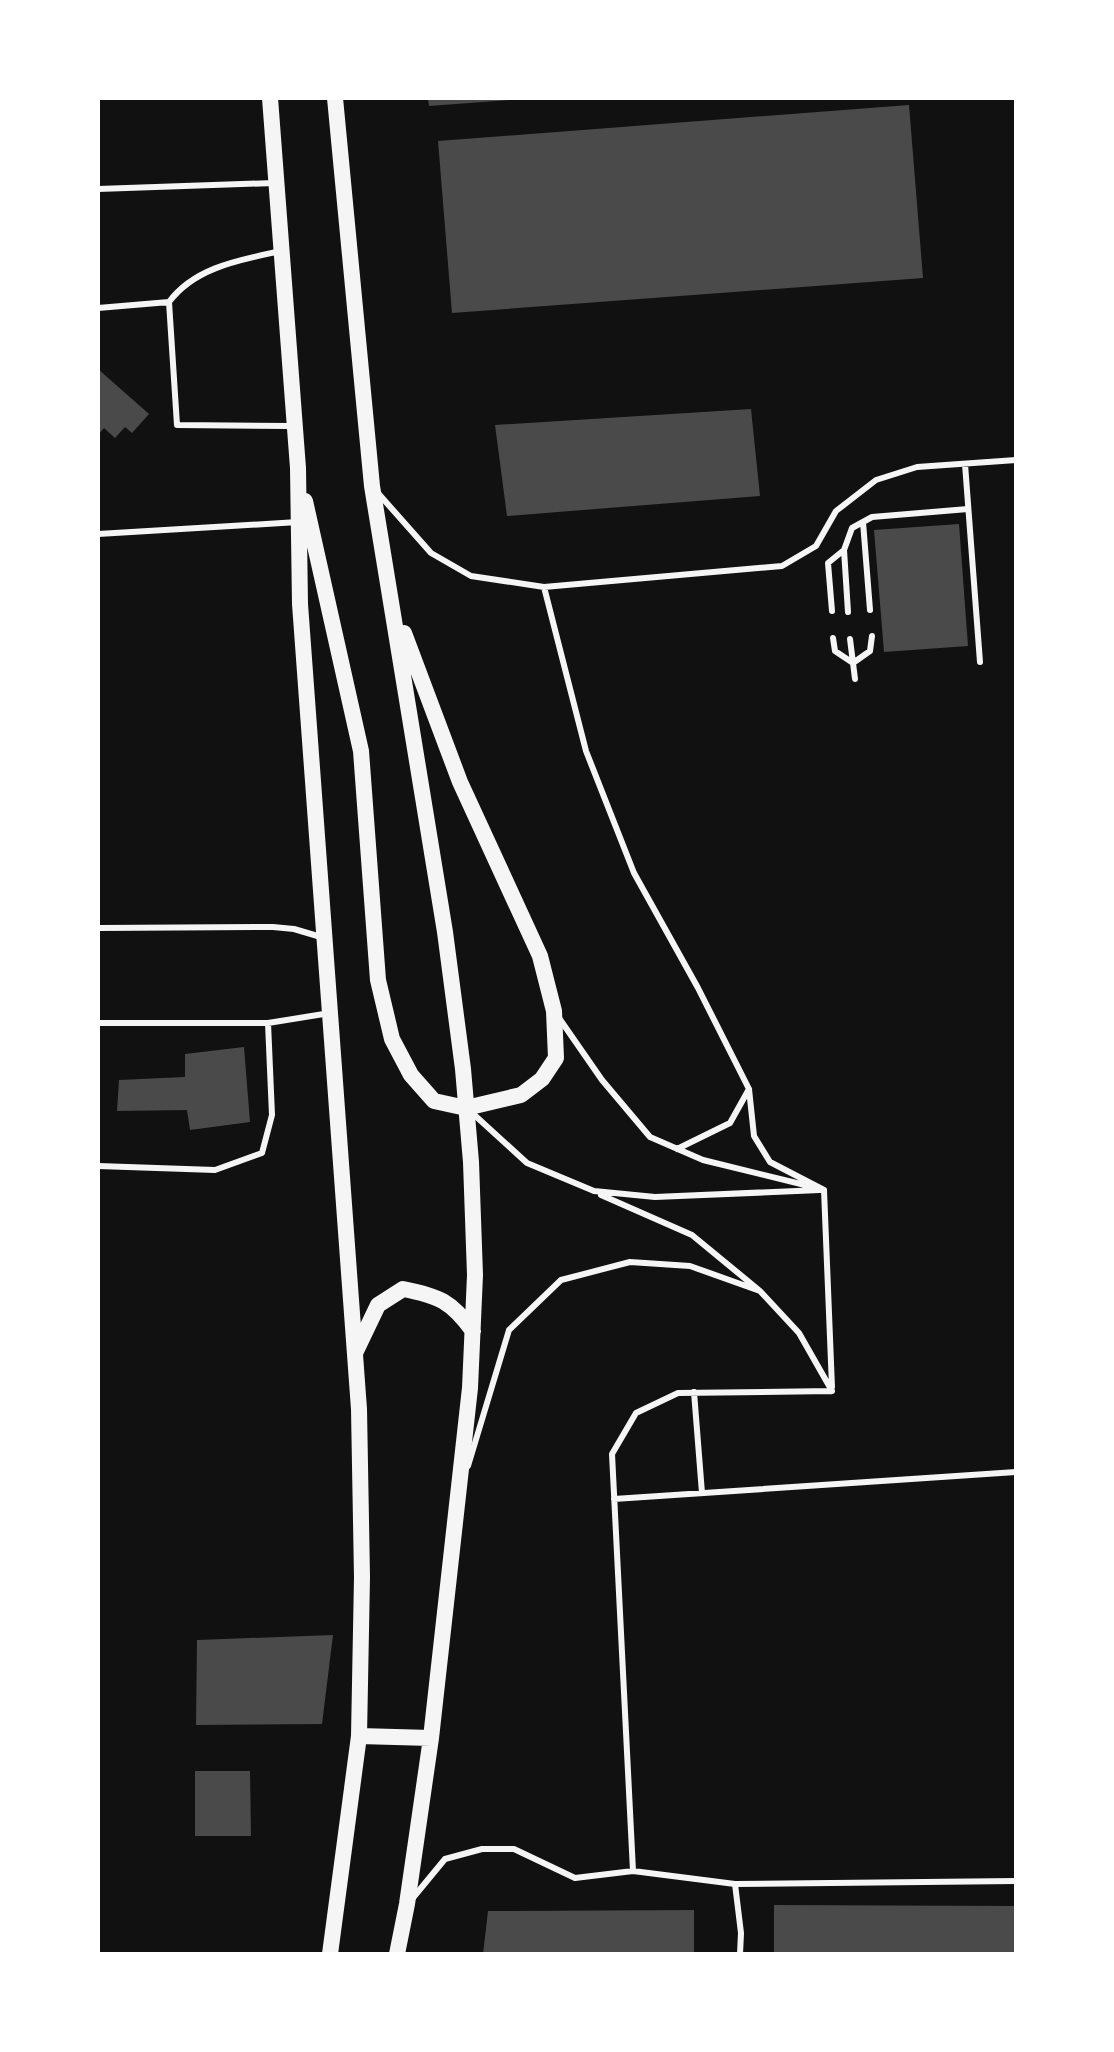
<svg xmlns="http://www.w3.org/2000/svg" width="1114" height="2052" font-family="Jost,sans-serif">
<rect width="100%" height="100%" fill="#111"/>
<path fill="#4a4a4a" d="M 428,98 L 510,98 L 510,100 L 429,106 Z
M 909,105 L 923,278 L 452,313 L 438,141 Z
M 98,369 L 149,414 L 132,433 L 125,427 L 115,438 L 104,428 L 98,435 Z
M 751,409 L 760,496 L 507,516 L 495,425 Z
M 959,524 L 968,646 L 884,652 L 874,530 Z
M 244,1047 L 250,1122 L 190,1130 L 187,1110 L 117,1111 L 119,1080 L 185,1077 L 185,1054 Z
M 333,1635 L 322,1724 L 196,1725 L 197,1640 Z
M 195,1771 L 250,1771 L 251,1836 L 195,1836 Z
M 774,1905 L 1016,1906 L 1016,1954 L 774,1954 Z
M 694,1910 L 694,1954 L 483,1954 L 488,1911 Z"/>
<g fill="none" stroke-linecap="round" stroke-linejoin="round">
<path stroke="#f5f5f5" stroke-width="6" d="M 98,189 L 274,183
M 169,302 L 177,425 L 291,426
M 98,308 L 169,302 C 195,267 240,260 281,251
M 965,464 L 980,662
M 377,492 L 431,553 L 471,576 L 544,587
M 863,522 L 870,610
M 98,534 L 298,522
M 832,611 L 828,563 L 844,550
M 848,612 L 844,550 L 852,528 L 872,517 L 968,509
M 833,638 L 835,651 L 853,663
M 850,639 L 855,679
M 853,663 L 870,651 L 872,636
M 98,928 L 273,927 L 294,929 L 321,937
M 559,1018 L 602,1080 L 650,1137 L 703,1160 L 813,1187
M 98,1023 L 268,1023 L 330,1013
M 470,1111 L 527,1163 L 594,1191 L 655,1197 L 820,1190
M 677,1149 L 730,1123 L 749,1089
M 98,1166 L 215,1170 L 262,1153 L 272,1115 L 268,1023
M 824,1190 L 770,1162 L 754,1136 L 749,1089 L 698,988 L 634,873 L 586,751 L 544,587 L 782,566 L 816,546 L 836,511 L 876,480 L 917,467 L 1016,460
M 824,1190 L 832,1387
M 601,1195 L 692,1235 L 760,1291 L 799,1333 L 832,1391
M 832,1391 L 678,1393 L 636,1413 L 612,1454 L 633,1871 L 735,1884 L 1016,1881
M 694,1392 L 702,1493
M 468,1466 L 509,1330 L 561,1280 L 630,1262 L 690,1266 L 760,1291
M 614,1499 L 1016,1472
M 735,1884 L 741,1933 L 740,1954
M 412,1899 L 445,1859 L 482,1849 L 514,1849 L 575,1878 L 633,1871"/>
<path stroke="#f5f5f5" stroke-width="16" d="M 270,98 L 298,468 L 300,604 L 359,1409 L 362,1577 L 359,1736 L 330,1954
M 335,98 L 372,486 L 445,932 L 463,1069 L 471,1162 L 475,1275 L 470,1388 L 431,1738 L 407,1904 L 397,1954
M 305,501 L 361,751 L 378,980 L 392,1039 L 411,1075 L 434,1101 L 466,1108 L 521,1095 L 542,1079 L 556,1058 L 554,1011 L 540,956 L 460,782 L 404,633
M 356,1351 L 378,1305 L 403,1289 C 439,1296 451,1301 473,1331
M 359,1736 L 431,1738"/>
</g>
<rect width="1114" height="2052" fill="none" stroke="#ffffff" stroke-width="200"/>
</svg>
